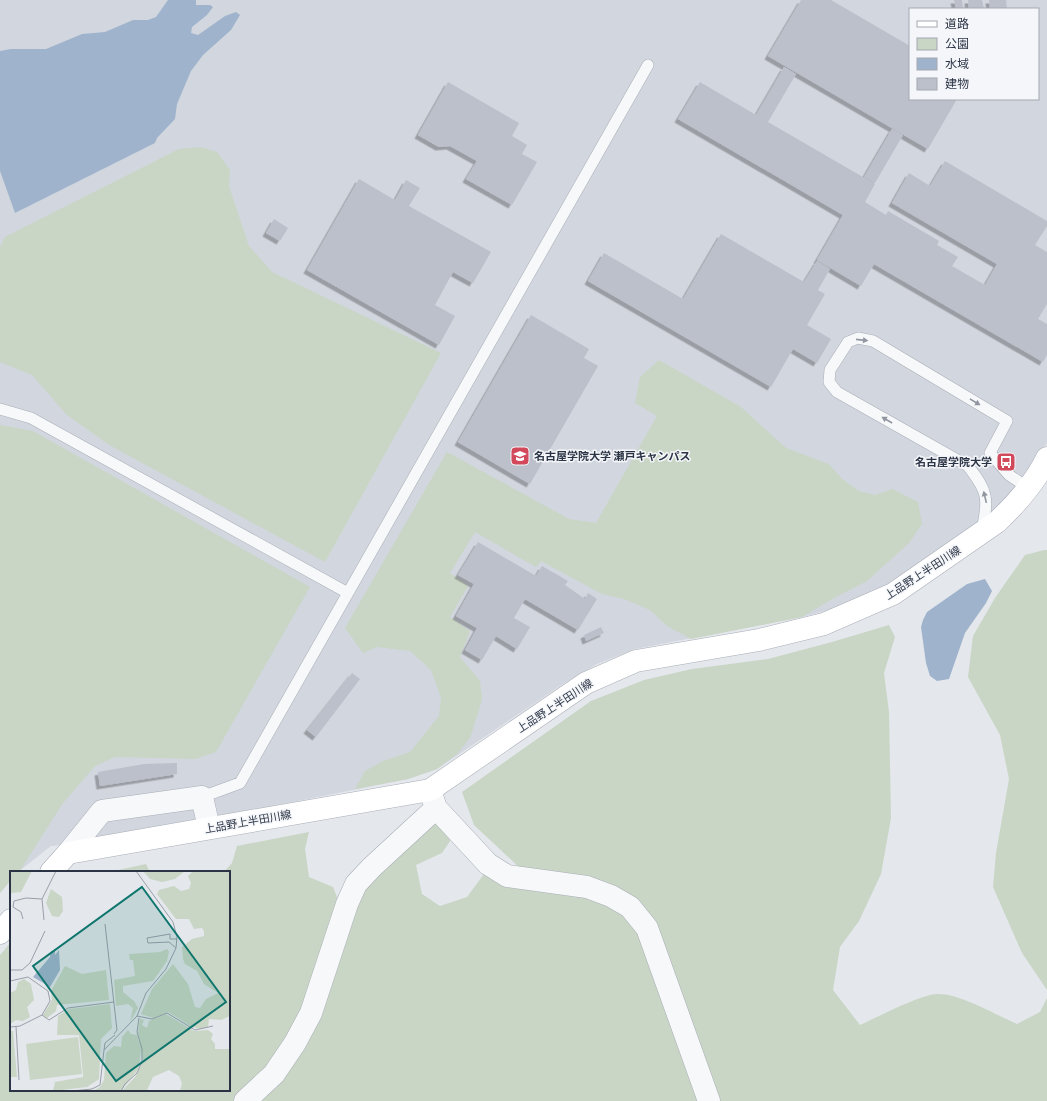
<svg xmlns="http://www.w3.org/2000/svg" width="1047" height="1101" font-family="'Roboto Condensed','Noto Sans JP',sans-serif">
<defs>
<filter id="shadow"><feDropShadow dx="-3.5" dy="3.5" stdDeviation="0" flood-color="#0004"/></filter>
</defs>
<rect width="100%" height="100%" fill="#e4e7ec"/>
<path fill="#d2d6de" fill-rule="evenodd" d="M 0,0 L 1047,0 L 1047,443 L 1008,505 L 902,578 L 844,606 L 802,617 L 635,649 L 597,664 L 563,684 L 437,769 L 408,779 L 98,841 L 51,846 L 18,872 L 11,872 L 11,880 L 0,893 ZM 910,9 L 1038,9 L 1038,99 L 910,99 Z"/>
<path fill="#c9d6c5" d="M 201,147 L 217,152 L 230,170 L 229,186 L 249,246 L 272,272 L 441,353 L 325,562 L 109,445 L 67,415 L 32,375 L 0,362 L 0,247 L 5,237 L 179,149 Z
M 659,360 L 741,407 L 786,448 L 829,464 L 842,479 L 859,491 L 875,495 L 892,489 L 918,502 L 922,524 L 909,543 L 867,581 L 834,598 L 802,617 L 691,639 L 667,626 L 650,610 L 624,599 L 602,594 L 541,561 L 536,567 L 475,532 L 450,573 L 468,586 L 450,617 L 470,631 L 460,657 L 480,681 L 482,700 L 470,738 L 457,754 L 437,769 L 408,779 L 355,789 L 365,771 L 383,761 L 410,752 L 439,716 L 441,697 L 431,670 L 410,651 L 377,647 L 363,653 L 345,628 L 447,452 L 569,519 L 596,523 L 657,416 L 635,403 L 640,377 Z
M 0,425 L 33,431 L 310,587 L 216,752 L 196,759 L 115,757 L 95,766 L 63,803 L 21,869 L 18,872 L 11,872 L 11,880 L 0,893 Z
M 1044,550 L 1047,550 L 1047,990 L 1022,953 L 993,887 L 996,853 L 1009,779 L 1000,735 L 968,677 L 973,636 L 995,598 L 1025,555 Z
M 889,625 L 895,637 L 884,673 L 889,712 L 891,818 L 881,874 L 859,921 L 840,947 L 833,990 L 860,1025 C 878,1017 919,995 937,994 C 959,993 996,1015 1017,1024 L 1040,1012 L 1047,998 L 1047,1101 L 716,1101 L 653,924 L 521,869 L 474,825 L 462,792 L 591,701 L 644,680 L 692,669 L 768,659 L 832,642 Z
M 431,822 C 441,824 449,831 450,841 L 442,853 L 416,865 L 422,894 L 440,906 L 467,897 L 484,874 L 577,893 L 618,908 L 639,931 L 701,1101 L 256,1101 L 359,895 Z
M 309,832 L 305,849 L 309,877 L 333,887 L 339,902 L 304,1012 L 268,1070 L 233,1101 L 0,1101 L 0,955 L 11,942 L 11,1090 L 229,1090 L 229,872 L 224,872 L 232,863 L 237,846 Z
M 146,864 L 150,872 L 109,872 Z"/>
<path fill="#9fb4cc" d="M 168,0 L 196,0 L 196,5 L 210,5 L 213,7 L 207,15 L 192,27 L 191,33 L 198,35 L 225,16 L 236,12 L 240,15 L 231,30 L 203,55 L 191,71 L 177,104 L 175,119 L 157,138 L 155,143 L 15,213 L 0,171 L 0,51 L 11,49 L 46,49 L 82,34 L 105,32 L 133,20 L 148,20 L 156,17 Z
M 985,579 L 992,591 L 986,603 L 965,633 L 949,679 L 937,681 L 930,676 L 926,663 L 921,627 L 923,620 L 927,612 L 967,584 Z"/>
<path fill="#bbc0ca" filter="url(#shadow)" d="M 801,0 L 831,0 L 910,46 L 910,99 L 957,99 L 928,149 L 768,56 Z
M 954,0 L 962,0 L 963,9 L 956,9 Z
M 968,0 L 982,0 L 984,9 L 969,9 Z
M 989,0 L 1006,0 L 1007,9 L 990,9 Z
M 784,67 L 796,74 L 768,122 L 875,184 L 865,202 L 886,215 L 888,211 L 939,241 L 937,245 L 958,257 L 952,266 L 985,285 L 997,264 L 892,203 L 909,173 L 930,186 L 945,161 L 1047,221 L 1047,226 L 1035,245 L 1047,252 L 1047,304 L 1038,319 L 1047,324 L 1047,355 L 1043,362 L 874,264 L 861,286 L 817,260 L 843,215 L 678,119 L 700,82 L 756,115 Z
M 448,82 L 519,123 L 512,136 L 527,145 L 522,154 L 537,162 L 512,205 L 466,179 L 477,161 L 450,146 L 439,147 L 418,135 Z
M 892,129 L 903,135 L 875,183 L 864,177 Z
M 359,179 L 395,200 L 406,180 L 420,188 L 409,206 L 491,252 L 473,283 L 453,272 L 435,305 L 455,316 L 439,345 L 307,270 Z
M 274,219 L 288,228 L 280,241 L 266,233 Z
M 721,234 L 804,282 L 817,261 L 830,269 L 818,290 L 825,294 L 807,325 L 831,339 L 817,363 L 793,349 L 771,387 L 588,281 L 604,253 L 683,299 Z
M 531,315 L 589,349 L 584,358 L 598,366 L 530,484 L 458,442 Z
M 478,542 L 536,576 L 542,566 L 568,581 L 565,585 L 585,599 L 588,593 L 597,599 L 578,630 L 525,599 L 514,618 L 530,627 L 517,649 L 496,636 L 482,660 L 465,650 L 477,628 L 456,616 L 474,584 L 458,575 Z
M 601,627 L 604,633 L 586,641 L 584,635 Z
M 352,673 L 360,679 L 316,737 L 307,730 Z
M 177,763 L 177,774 L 100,786 L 98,772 L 144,764 Z"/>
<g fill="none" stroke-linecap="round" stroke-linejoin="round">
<defs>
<path id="lane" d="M 0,409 L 31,418 L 348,593
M 982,531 C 988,498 989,493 968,466 L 837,392 L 829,382 L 830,370 L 848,342 L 858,338 L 873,341 L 1007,421 L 990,453 L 1009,475 L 1027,487
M 202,797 L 240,783 L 648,65"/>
<path id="street" d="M 430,790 L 436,808 L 488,864 L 507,876 L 587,887 L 611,896 L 630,907 L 647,928 L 709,1101
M 68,853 L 102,811 L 202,797 L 209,828
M 245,1101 L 274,1074 L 295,1043 L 311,1013 L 347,904 L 356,884 L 372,867 L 436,808"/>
<path id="secondary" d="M 51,872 L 68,853 L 430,790 L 586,683 L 636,661 L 759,640 L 824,624 L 893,594 L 997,522 C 1016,504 1036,481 1047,458
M 0,933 L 11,920"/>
</defs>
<use href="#lane" stroke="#a9aeb7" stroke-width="12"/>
<use href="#street" stroke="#a9aeb7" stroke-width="23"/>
<use href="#secondary" stroke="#a9aeb7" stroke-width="23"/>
<use href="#lane" stroke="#f7f8fa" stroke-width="11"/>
<use href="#street" stroke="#f7f8fa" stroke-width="22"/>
<use href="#secondary" stroke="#fff" stroke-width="22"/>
</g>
<defs><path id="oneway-solid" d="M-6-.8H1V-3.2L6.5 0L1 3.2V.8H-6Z"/></defs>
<g fill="#9196a0">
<use href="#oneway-solid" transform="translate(862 340) rotate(6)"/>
<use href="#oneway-solid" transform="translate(975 402) rotate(31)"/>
<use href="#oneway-solid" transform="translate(887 420) rotate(-150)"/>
<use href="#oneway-solid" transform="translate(985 497) rotate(-103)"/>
</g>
<defs>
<symbol id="university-square" viewBox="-11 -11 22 22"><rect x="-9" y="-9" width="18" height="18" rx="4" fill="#d1495b" stroke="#f4f6f9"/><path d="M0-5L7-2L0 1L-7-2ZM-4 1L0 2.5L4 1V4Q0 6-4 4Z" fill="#fff"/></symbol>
<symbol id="bus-square" viewBox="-11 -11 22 22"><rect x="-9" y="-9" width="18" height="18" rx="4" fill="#d1495b" stroke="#f4f6f9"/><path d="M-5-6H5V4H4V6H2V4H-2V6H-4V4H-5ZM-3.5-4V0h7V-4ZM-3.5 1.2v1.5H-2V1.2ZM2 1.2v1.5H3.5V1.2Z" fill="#fff"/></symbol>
</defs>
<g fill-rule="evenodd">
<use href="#university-square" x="509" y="445" width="22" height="22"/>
<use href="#bus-square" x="995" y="451" width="22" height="22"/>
</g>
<g text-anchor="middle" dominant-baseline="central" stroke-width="3" stroke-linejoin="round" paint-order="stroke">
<g font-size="11" font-weight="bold" fill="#2b3445" stroke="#f4f6f9" text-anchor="start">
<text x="534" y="456">名古屋学院大学 瀬戸キャンパス</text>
<text x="992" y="462" text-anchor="end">名古屋学院大学</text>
</g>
<g font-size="11" fill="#2b3445" stroke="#f4f6f9">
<text transform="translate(923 573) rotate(-33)">上品野上半田川線</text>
<text transform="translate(555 706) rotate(-33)">上品野上半田川線</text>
<text transform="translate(248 822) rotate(-10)">上品野上半田川線</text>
</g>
</g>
<g transform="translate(10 871)">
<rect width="220" height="220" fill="#e4e7ec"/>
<path d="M 0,0 L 22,0 L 11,21 L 1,22 ZM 133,0 L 175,0 L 165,8 L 152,11 L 140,8 ZM 183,0 L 220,0 L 220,145 L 211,149 L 199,148 L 198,156 L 190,158 L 182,156 L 158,141 L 143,147 L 131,143 L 142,118 L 163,93 L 178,113 L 185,136 L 190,137 L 196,128 L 208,122 L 194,113 L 187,100 L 175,93 L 173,88 L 172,76 L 182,68 L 194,65 L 194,60 L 192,57 L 184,58 L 179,48 L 166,48 L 147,23 L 149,19 L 164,15 L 171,20 L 179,18 L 181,12 L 178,5 ZM 41,18 L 52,26 L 53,40 L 49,46 L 42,45 L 36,32 ZM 157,78 L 159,80 L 157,90 L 143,110 L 113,115 L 113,121 L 124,130 L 128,137 L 120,151 L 123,137 L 118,133 L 106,135 L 104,109 L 125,105 L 123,89 L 120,89 L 119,83 L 150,81 ZM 55,95 L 72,103 L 96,99 L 99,129 L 47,134 L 46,140 L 37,147 L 33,144 L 42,129 L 41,120 ZM 14,108 L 21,113 L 24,129 L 17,136 L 20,146 L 13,150 L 6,149 L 0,153 L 0,122 L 6,119 L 8,111 ZM 100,133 L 102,157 L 91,168 L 89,208 L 77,216 L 43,220 L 45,211 L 73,206 L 73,203 L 69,164 L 47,164 L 48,145 L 59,138 ZM 156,143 L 184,160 L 198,159 L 203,163 L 201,168 L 205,173 L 205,178 L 220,178 L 220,220 L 170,220 L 172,212 L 169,205 L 159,199 L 143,206 L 137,219 L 112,220 L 125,206 L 133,191 L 128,162 L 130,148 L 134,149 L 132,154 L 137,157 L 139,150 ZM 118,159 L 121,163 L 127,164 L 131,178 L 129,197 L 111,220 L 83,220 L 90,216 L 94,209 L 96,182 L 104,175 L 111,176 L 112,166 ZM 0,160 L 3,160 L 7,206 L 0,206 ZM 68,166 L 72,203 L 20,209 L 16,173 Z" fill="#c9d6c5"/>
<path d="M 49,79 L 50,99 L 40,116 L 23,106 L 40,86 L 41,80 L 45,80 L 45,84 Z" fill="#9fb4cc"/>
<path fill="none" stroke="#9a9fa9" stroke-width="1" d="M 13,48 L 11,41 L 3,36 L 4,30 L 16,27 L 32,28M 34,49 L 32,28 L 46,0M 95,53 L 107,159 L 104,163M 166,77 L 159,71 L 138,72 L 137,67 L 160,63 L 160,68 L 167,68M 0,99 L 12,99 L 20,92 L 35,60M 0,110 L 18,106 L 38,120 L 40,130 L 32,144 L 39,149 L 58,137 L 104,131M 127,145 L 142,148 L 157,142 L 185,159 L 203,155M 6,155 L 9,209M 0,156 L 10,155 L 32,144M 94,179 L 95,172 L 105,164M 62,220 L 82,218 L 90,214 L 94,179 L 127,145 L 136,122 L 156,98 L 166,77 L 167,66 L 163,51 L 126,0M 111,220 L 115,213 L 127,202 L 132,191 L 132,178 L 127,161 L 129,147"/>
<path fill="#0f766e" fill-opacity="0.15" stroke="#0f766e" stroke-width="2" d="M 132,16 L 216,131 L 106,210 L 23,95 Z"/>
<rect width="220" height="220" fill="none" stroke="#2b3445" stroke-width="2"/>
</g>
<rect x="909" y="8" width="130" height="92" fill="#f4f6f9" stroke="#a4a8b1"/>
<rect x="917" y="21" width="20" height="6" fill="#ffffff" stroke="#a4a8b1"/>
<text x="945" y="28" font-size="12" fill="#2b3445">道路</text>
<rect x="917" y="38" width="20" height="12" fill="#c9d6c5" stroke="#a4a8b1"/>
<text x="945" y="48" font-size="12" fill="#2b3445">公園</text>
<rect x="917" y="58" width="20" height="12" fill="#9fb4cc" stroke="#a4a8b1"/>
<text x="945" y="68" font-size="12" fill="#2b3445">水域</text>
<rect x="917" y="78" width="20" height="12" fill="#bbc0ca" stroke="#a4a8b1"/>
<text x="945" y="88" font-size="12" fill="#2b3445">建物</text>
</svg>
